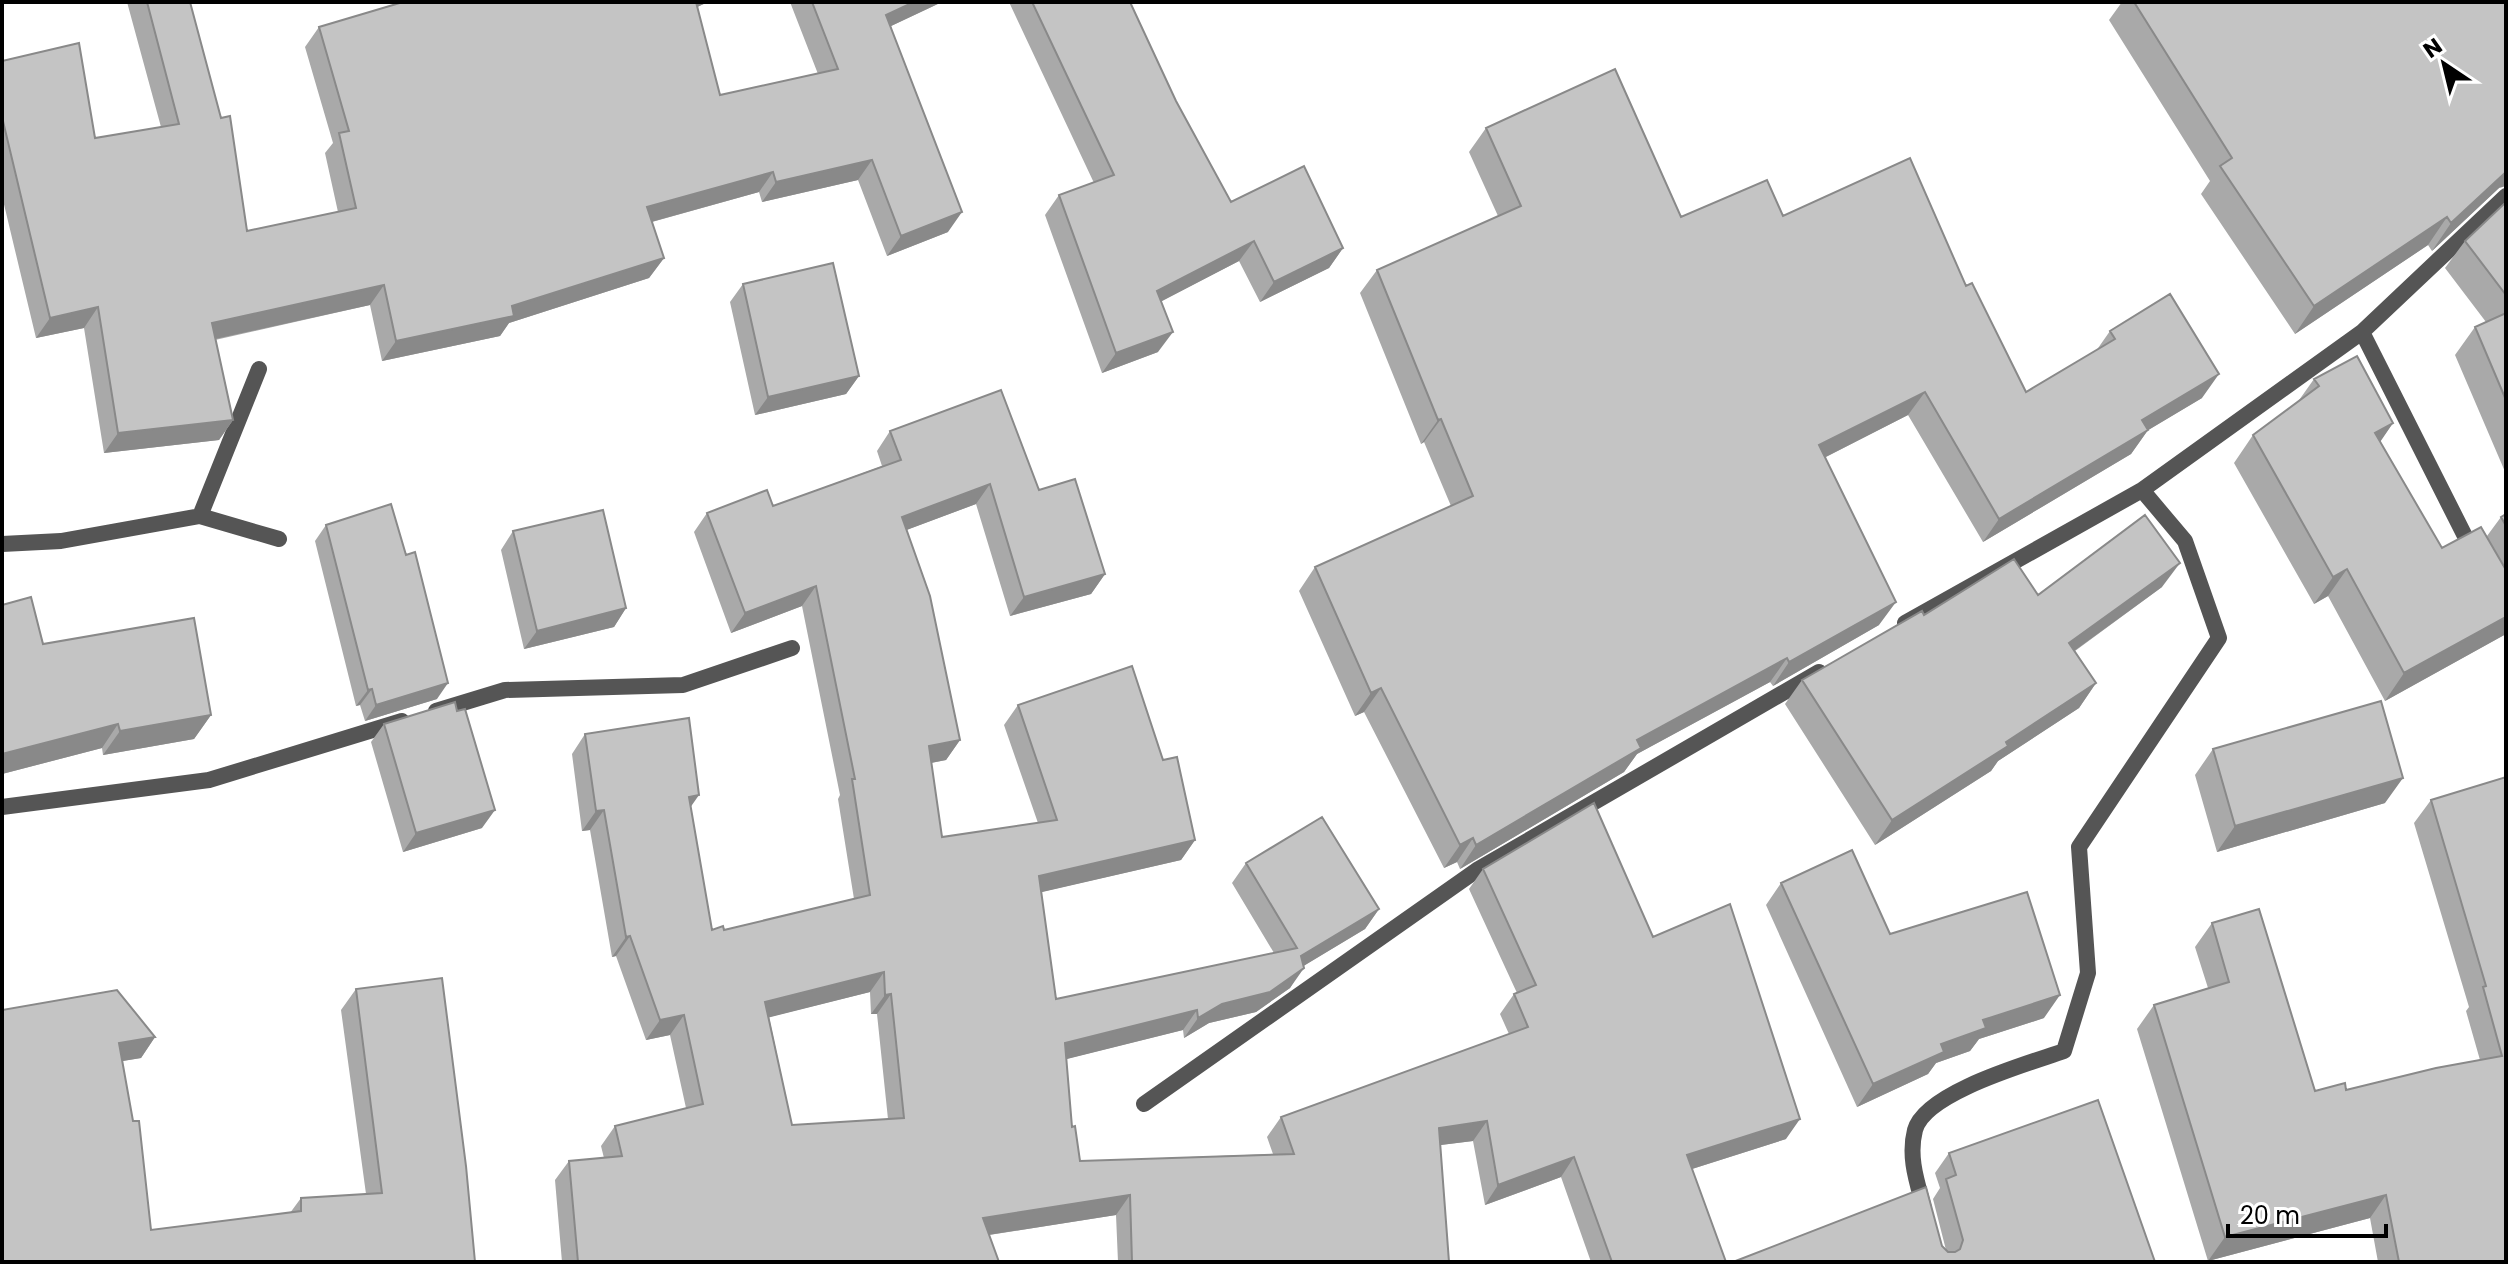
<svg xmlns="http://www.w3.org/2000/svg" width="2508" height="1264" font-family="Poppins,sans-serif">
<rect width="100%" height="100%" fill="#fff"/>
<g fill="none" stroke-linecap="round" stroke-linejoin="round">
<path stroke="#555" stroke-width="16" d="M 2362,332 L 2473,552
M 200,516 L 279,539
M 2,544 L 61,541 L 200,516 L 259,369
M 1905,623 L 2142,490 L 2362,332 L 2506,196
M 436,711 L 505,690 L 683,685 L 792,648
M 2,807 L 209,780 L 402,721
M 1144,1104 L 1477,870 L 1819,672
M 1924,1208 C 1917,1182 1908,1157 1915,1130 C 1925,1092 2030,1063 2064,1051 L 2088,973 L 2079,847 L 2219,638 L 2185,541 L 2142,490"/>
</g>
<path fill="#a9a9a9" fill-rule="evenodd" d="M 127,2 L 190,2 L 247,231 L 338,212 L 325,153 L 333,143 L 305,47 L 319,27 L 403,2 L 708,2 L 697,7 L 720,95 L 818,74 L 790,2 L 942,2 L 891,26 L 948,232 L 887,256 L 858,180 L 762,202 L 759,192 L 652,222 L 664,258 L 649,278 L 509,323 L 500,336 L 382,361 L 370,305 L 215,340 L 233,420 L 219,440 L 104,453 L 84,328 L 36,338 L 2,196 L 2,61 L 95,138 L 161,127 Z
M 1009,2 L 1130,2 L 1176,101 L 1231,202 L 1343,248 L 1329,268 L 1260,302 L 1239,261 L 1161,301 L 1158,352 L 1102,373 L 1045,215 L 1059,195 L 1094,183 Z
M 2122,2 L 2506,2 L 2499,188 L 2432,251 L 2428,245 L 2295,334 L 2201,194 L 2210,181 L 2109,20 Z
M 1486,128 L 1681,217 L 1783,216 L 1966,286 L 2026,392 L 2096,351 L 2110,331 L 2202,398 L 2148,430 L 2131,454 L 1983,542 L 1908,415 L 1824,458 L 1879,625 L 1773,686 L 1770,682 L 1637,754 L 1624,772 L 1460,869 L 1457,862 L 1444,868 L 1364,712 L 1355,716 L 1299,591 L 1315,567 L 1451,506 L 1424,442 L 1421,444 L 1360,293 L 1377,270 L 1498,216 L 1469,152 Z
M 2506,202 L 2506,474 L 2455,355 L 2475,327 L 2486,322 L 2445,268 L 2465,241 Z
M 743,284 L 859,376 L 846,394 L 755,415 L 730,302 Z
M 2314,379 L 2393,423 L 2380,441 L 2442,548 L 2487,536 L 2501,517 L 2506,514 L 2506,634 L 2385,701 L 2328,596 L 2314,604 L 2234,463 L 2253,435 L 2297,403 Z
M 890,431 L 1039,490 L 1105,574 L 1091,594 L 1010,616 L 976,504 L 906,530 L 960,740 L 946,760 L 931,763 L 942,837 L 1038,823 L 1004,725 L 1018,705 L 1163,760 L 1195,840 L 1181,860 L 1041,892 L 1056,999 L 1274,953 L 1232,883 L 1246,863 L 1379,909 L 1365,929 L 1303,966 L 1290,988 L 1256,1012 L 1209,1023 L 1184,1038 L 1183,1030 L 1066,1059 L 1072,1127 L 1080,1161 L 1273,1154 L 1267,1137 L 1281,1117 L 1509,1034 L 1500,1014 L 1514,994 L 1517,993 L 1469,889 L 1483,869 L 1653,937 L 1786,1139 L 1692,1169 L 1726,1262 L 1591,1262 L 1561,1177 L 1485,1205 L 1473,1141 L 1440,1145 L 1449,1262 L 1118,1262 L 1116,1215 L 989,1235 L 999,1262 L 562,1262 L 555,1180 L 569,1161 L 604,1158 L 601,1146 L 615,1126 L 686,1108 L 670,1035 L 646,1040 L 616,956 L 612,957 L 590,830 L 582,831 L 572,754 L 585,734 L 690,808 L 712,930 L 724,930 L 854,899 L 838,799 L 840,795 L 802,606 L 731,633 L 694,532 L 707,513 L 773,506 L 882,466 L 877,451 ZM 870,992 L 871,1014 L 877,1014 L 888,1119 L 792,1125 L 769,1017 Z
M 326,525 L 406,555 L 437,699 L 365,721 L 360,705 L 356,706 L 315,541 Z
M 513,531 L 626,608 L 614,627 L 524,649 L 501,550 Z
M 2162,587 L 2075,651 L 2096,683 L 2079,708 L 1998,761 L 1991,771 L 1875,845 L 1785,704 L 1802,680 L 1924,615 L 2038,595 Z
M 2,605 L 43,644 L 211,715 L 194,739 L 103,755 L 102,748 L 2,774 Z
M 384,724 L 482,828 L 403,852 L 371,742 Z
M 2213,749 L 2385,803 L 2217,852 L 2195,775 Z
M 2506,777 L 2506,1262 L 2378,1262 L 2370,1218 L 2208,1261 L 2137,1029 L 2154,1005 L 2208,988 L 2195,947 L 2212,923 L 2315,1091 L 2346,1090 L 2480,1060 L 2466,1011 L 2469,1007 L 2414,823 L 2431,800 Z
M 1781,883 L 1890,934 L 2044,1018 L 1979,1039 L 1970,1051 L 1936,1063 L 1928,1074 L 1857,1107 L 1766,905 Z
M 356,989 L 475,1262 L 2,1262 L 2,1010 L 155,1037 L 141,1058 L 122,1061 L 151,1230 L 290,1213 L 301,1198 L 366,1194 L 341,1010 Z
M 1949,1153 L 2155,1262 L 1733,1262 L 1942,1246 L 1946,1250 L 1933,1199 L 1940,1188 L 1935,1173 Z"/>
<path fill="#898989" d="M 689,2 L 708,2 L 680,15 Z
M 914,2 L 942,2 L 872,35 L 886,15 Z
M 872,160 L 858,180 L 762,202 L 776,182 Z
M 773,172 L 759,192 L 633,227 L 647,207 Z
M 2506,172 L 2506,186 L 2499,188 L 2432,251 L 2451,223 Z
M 962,212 L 948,232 L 887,256 L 901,236 Z
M 2447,217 L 2428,245 L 2295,334 L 2314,306 Z
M 1254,241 L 1239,261 L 1143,311 L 1157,291 Z
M 1343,248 L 1329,268 L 1260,302 L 1274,282 Z
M 664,258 L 649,278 L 509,323 L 500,336 L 382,361 L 396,341 L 512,306 Z
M 384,285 L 370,305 L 197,343 L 212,323 Z
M 98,307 L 84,328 L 36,338 L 50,318 Z
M 1173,332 L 1158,352 L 1102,373 L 1116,353 Z
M 2219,374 L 2202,398 L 2125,444 L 2142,420 Z
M 859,376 L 846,394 L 755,415 L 768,397 Z
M 1925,392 L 1908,415 L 1802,469 L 1819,445 Z
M 1441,419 L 1424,442 L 1421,444 L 1438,420 Z
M 233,420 L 219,440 L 104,453 L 118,433 Z
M 2393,423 L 2374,451 L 2375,433 Z
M 2148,430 L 2131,454 L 1983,542 L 1999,519 Z
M 990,484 L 976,504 L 888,537 L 902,517 Z
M 2180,563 L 2162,587 L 2052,667 L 2069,643 Z
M 2347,569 L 2328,596 L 2314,604 L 2333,577 Z
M 1105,574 L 1091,594 L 1010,616 L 1024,597 Z
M 816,586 L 802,606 L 731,633 L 745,613 Z
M 1896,602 L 1879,625 L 1773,686 L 1789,662 Z
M 626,608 L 614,627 L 524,649 L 537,631 Z
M 2506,617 L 2506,634 L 2385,701 L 2404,673 Z
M 1787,658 L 1770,682 L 1637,754 L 1624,772 L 1460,869 L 1476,845 L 1637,740 Z
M 448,683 L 437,699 L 365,721 L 376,705 Z
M 2096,683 L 2079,708 L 1998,761 L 1991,771 L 1875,845 L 1892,820 L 2006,742 Z
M 1381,688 L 1364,712 L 1355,716 L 1371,693 Z
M 372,689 L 360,705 L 356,706 L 368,690 Z
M 211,715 L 194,739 L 103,755 L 120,731 Z
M 118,724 L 102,748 L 2,774 L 2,754 Z
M 960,740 L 946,760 L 915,766 L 929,746 Z
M 2403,778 L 2385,803 L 2217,852 L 2235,826 Z
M 699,795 L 685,815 L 689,797 Z
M 495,810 L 482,828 L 403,852 L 416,833 Z
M 604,810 L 590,830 L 582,831 L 596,811 Z
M 1473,838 L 1457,862 L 1444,868 L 1460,845 Z
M 1195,840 L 1181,860 L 1025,896 L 1039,876 Z
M 1379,909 L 1365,929 L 1287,976 L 1301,956 Z
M 630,936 L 616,956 L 612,957 L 626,937 Z
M 1304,968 L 1290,988 L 1256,1012 L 1209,1023 L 1184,1038 L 1198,1018 L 1222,1004 Z
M 884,972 L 870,992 L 751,1022 L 765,1002 Z
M 891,994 L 877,1014 L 871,1014 L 885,995 Z
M 2060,995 L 2044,1018 L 1979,1039 L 1970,1051 L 1936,1063 L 1928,1074 L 1857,1107 L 1873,1084 L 1983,1020 Z
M 1197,1010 L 1183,1030 L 1051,1063 L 1065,1043 Z
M 684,1015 L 670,1035 L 646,1040 L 660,1020 Z
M 155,1037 L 141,1058 L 105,1064 L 119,1043 Z
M 1800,1119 L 1786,1139 L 1673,1175 L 1687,1155 Z
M 1487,1121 L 1473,1141 L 1425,1147 L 1439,1128 Z
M 1574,1157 L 1561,1177 L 1485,1205 L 1498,1185 Z
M 1130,1195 L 1116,1215 L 969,1238 L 983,1218 Z
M 2386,1195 L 2370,1218 L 2208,1261 L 2225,1237 Z"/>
<path fill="#c4c4c4" stroke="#898989" stroke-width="2" fill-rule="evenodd" d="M 147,2 L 190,2 L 221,118 L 230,116 L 247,231 L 356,208 L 339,133 L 349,131 L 319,27 L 403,2 L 696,2 L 720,95 L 838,69 L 812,2 L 914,2 L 886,15 L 962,212 L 901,236 L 872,160 L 776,182 L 773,172 L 647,207 L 664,258 L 512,306 L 514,316 L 396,341 L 384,285 L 212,323 L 233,420 L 118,433 L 98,307 L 50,318 L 2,117 L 2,61 L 79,43 L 95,138 L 179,124 Z
M 1032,2 L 1130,2 L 1176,101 L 1231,202 L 1304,166 L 1343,248 L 1274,282 L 1254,241 L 1157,291 L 1173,332 L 1116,353 L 1059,195 L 1114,175 Z
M 2134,2 L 2506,2 L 2506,172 L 2451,223 L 2447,217 L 2314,306 L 2220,166 L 2232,158 Z
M 1615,69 L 1681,217 L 1767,180 L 1783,216 L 1910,158 L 1966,286 L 1972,283 L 2026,392 L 2115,339 L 2110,331 L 2170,294 L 2219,374 L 2142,420 L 2148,430 L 1999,519 L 1925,392 L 1819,445 L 1896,602 L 1789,662 L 1787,658 L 1637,740 L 1641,748 L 1476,845 L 1473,838 L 1460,845 L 1381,688 L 1371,693 L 1315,567 L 1473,496 L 1441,419 L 1438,420 L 1377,270 L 1521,206 L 1486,128 Z
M 2506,202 L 2506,295 L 2465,241 Z
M 833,263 L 859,376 L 768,397 L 743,284 Z
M 2506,313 L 2506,400 L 2475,327 Z
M 2357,356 L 2393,423 L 2375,433 L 2442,548 L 2481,527 L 2506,570 L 2506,617 L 2404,673 L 2347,569 L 2333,577 L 2253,435 L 2319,386 L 2314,379 Z
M 1001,390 L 1039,490 L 1075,479 L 1105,574 L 1024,597 L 990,484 L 902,517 L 930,596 L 960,740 L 929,746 L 942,837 L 1057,820 L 1018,705 L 1132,666 L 1163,760 L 1177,757 L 1195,840 L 1039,876 L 1056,999 L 1297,948 L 1246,863 L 1322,817 L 1379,909 L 1301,956 L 1304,968 L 1270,992 L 1222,1004 L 1198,1018 L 1197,1010 L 1065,1043 L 1072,1127 L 1075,1126 L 1080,1161 L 1294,1154 L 1281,1117 L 1528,1027 L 1514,994 L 1536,985 L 1483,869 L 1594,803 L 1653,937 L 1730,904 L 1800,1119 L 1687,1155 L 1726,1262 L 1612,1262 L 1574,1157 L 1498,1185 L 1487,1121 L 1439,1128 L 1449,1262 L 1132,1262 L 1130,1195 L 983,1218 L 999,1262 L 578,1262 L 569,1161 L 622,1156 L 615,1126 L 703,1104 L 684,1015 L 660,1020 L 630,936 L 626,937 L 604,810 L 596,811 L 585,734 L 689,718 L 699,795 L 689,797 L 712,930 L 723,926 L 724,930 L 870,895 L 852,779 L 855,779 L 816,586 L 745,613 L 707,513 L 767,490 L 773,506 L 901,460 L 890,431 ZM 884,972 L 885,995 L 891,994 L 904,1118 L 792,1125 L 765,1002 Z
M 391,504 L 406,555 L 415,552 L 448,683 L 376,705 L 372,689 L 368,690 L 326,525 Z
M 603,510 L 626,608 L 537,631 L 513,531 Z
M 2506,514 L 2506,526 L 2501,517 Z
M 2145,515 L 2180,563 L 2069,643 L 2096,683 L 2006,742 L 2008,746 L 1892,820 L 1802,680 L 1922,611 L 1924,615 L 2014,559 L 2038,595 Z
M 31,597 L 43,644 L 194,618 L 211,715 L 120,731 L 118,724 L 2,754 L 2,605 Z
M 2381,701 L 2403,778 L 2235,826 L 2213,749 Z
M 455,702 L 457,711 L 465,709 L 495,810 L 416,833 L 384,724 Z
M 2506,777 L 2506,1262 L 2399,1262 L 2386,1195 L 2225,1237 L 2154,1005 L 2229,982 L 2212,923 L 2259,909 L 2315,1091 L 2345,1083 L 2346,1090 L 2436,1068 L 2502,1056 L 2483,987 L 2486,986 L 2431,800 Z
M 1852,850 L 1890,934 L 2027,892 L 2060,995 L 1983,1020 L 1986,1028 L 1941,1044 L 1944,1052 L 1873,1084 L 1781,883 Z
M 442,978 L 466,1166 L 475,1262 L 2,1262 L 2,1010 L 117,990 L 155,1037 L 119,1043 L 133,1121 L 139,1121 L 151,1230 L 301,1211 L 301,1198 L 382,1193 L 356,989 Z
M 2098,1100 L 2155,1262 L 1733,1262 L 1926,1187 L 1942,1246 L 1948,1252 L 1955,1252 L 1960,1249 L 1963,1240 L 1946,1179 L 1956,1175 L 1949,1153 Z"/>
<rect width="2508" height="1264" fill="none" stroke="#000000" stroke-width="8"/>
<g transform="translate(2444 64) rotate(325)" stroke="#ffffff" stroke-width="6" paint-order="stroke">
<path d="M0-6L14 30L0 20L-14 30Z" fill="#000000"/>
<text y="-12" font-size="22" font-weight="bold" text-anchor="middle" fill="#000000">N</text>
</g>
<path d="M2228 1224v12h158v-12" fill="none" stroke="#000000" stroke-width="4"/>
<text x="2240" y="1224" font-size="24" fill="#000000" stroke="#ffffff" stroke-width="6" paint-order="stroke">20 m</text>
</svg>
